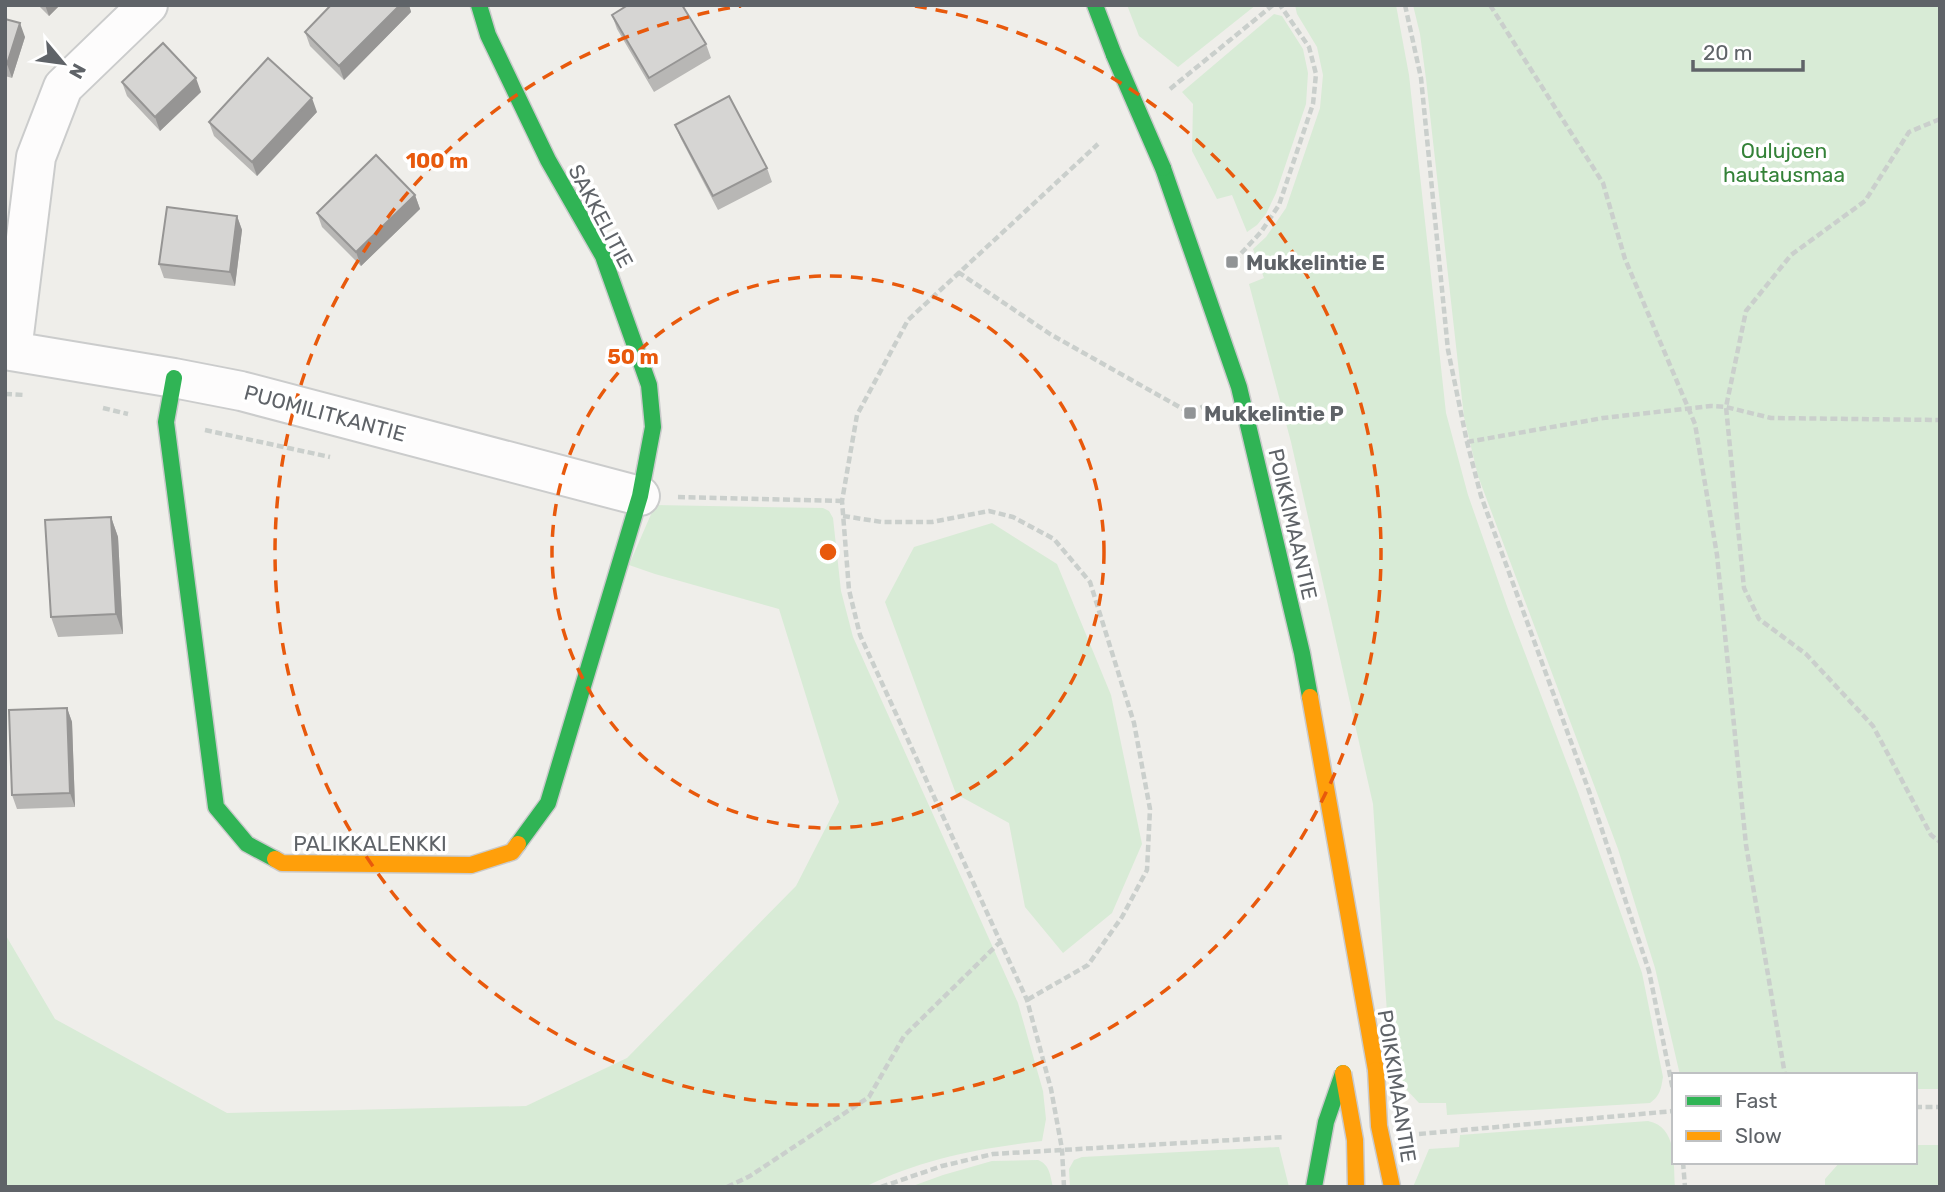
<svg xmlns="http://www.w3.org/2000/svg" width="1945" height="1192" font-family="Rubik,sans-serif">
<rect width="100%" height="100%" fill="#efeeea"/>
<path fill="#d8ebd6" d="M 1127,5 L 1256,5 L 1178,67 L 1139,36 Z
M 1295,5 L 1396,5 L 1409,75 L 1446,413 L 1468,495 L 1508,609 L 1578,792 L 1642,973 L 1663,1077 C 1661,1089 1660,1096 1650,1103 L 1447,1115 L 1446,1103 L 1419,1103 L 1391,1073 L 1373,804 L 1291,442 L 1249,284 L 1264,278 L 1253,249 L 1266,237 L 1286,208 L 1320,108 L 1323,75 L 1317,47 L 1297,14 Z
M 1413,5 L 1940,5 L 1940,1089 L 1915,1089 L 1915,1075 L 1680,1075 L 1655,968 L 1618,849 L 1478,476 L 1464,417 L 1426,79 L 1420,34 Z
M 1274,14 L 1282,16 L 1303,49 L 1308,73 L 1306,104 L 1276,193 L 1266,214 L 1257,225 L 1247,232 L 1232,195 L 1217,199 L 1192,151 L 1193,104 L 1182,92 Z
M 655,505 L 823,508 L 829,511 L 833,518 L 841,591 L 853,637 L 1018,1003 L 1043,1091 L 1046,1119 L 1042,1141 C 981,1148 921,1159 865,1187 L 5,1187 L 5,934 L 55,1019 L 227,1113 L 526,1106 L 627,1058 L 796,886 L 839,802 L 779,609 L 655,574 L 629,565 Z
M 992,523 L 1057,564 L 1111,695 L 1142,844 L 1112,913 L 1063,953 L 1025,907 L 1009,823 L 956,794 L 885,602 L 914,547 Z
M 1648,1121 C 1678,1127 1673,1163 1675,1187 L 1413,1187 L 1429,1149 L 1459,1147 L 1460,1135 Z
M 1915,1145 L 1940,1145 L 1940,1187 L 1825,1187 L 1825,1179 L 1840,1162 L 1915,1162 Z
M 1279,1147 L 1289,1187 L 1070,1187 L 1069,1169 L 1074,1160 L 1082,1157 Z
M 1038,1160 C 1050,1165 1050,1175 1053,1187 L 910,1187 L 943,1175 L 992,1161 Z"/>
<g fill="none" stroke-linecap="round" stroke-linejoin="round">
<defs>
<path id="street" d="M 5,350 L 174,378 L 241,391 L 640,496
M 12,351 L 36,157 L 63,87 L 148,5"/>
<path id="fast" d="M 479,5 L 488,35 L 548,160 L 603,256 L 649,385 L 653,427 L 640,496 L 548,803 L 518,844
M 1095,5 L 1114,55
M 1163,168 L 1239,387 L 1302,653 L 1310,697
M 174,378 L 166,422 L 216,807 L 247,844 L 275,859"/>
<path id="slow" d="M 1310,697 L 1376,1070
M 275,859 L 282,863 L 471,865 L 512,852 L 518,844"/>
</defs>
<use href="#street" stroke="#cbcccc" stroke-width="42"/>
<use href="#fast" stroke="#cacacb" stroke-width="19"/>
<use href="#slow" stroke="#cacacb" stroke-width="19"/>
<path stroke="#cacfcc" stroke-width="4.5" stroke-dasharray="7 3.5" stroke-linecap="butt" d="M 1405,5 L 1421,78 L 1448,350 L 1467,442 L 1481,496 L 1589,791 L 1649,971 L 1674,1095
M 1490,5 L 1603,183 L 1625,259 L 1695,424 L 1717,555 L 1746,845 L 1785,1075
M 1170,89 L 1273,5
M 1940,119 L 1909,132 L 1865,201 L 1791,255 L 1746,311 L 1726,407 L 1744,588 L 1759,619 L 1806,654 L 1873,726 L 1931,835 L 1940,842
M 1234,261 L 1261,232 L 1279,205 L 1313,104 L 1316,74 L 1309,47 L 1280,5
M 958,272 L 1050,334 L 1190,413 L 1206,405
M 5,394 L 25,395
M 103,408 L 128,414
M 205,430 L 330,457
M 1467,442 L 1603,418 L 1711,406 L 1726,407 L 1771,418 L 1940,420
M 678,497 L 842,501
M 843,516 L 882,522 L 932,522 L 989,511 L 1013,517 L 1054,539 L 1090,582 L 1134,723 L 1150,809 L 1147,870 L 1122,917 L 1088,965 L 1027,1000
M 1915,1107 L 1940,1107
M 1419,1134 L 1674,1111
M 1683,1162 L 1685,1187
M 727,1187 L 750,1176 L 869,1097 L 904,1036 L 1000,942
M 881,1187 L 942,1166 L 993,1154 L 1284,1137
M 1064,1187 L 1062,1149 L 1051,1089 L 1027,1000 L 860,635 L 849,590 L 842,501 L 857,415 L 908,320 L 1098,144"/>
<use href="#street" stroke="#fdfcfc" stroke-width="38"/>
<use href="#fast" stroke="#30b455" stroke-width="16"/>
<use href="#slow" stroke="#ff9f0a" stroke-width="16"/>
<defs>
<path id="fast-bridge" d="M 1114,55 L 1163,168
M 1314,1187 L 1326,1122 L 1343,1073"/>
<path id="slow-bridge" d="M 1376,1070 L 1379,1126 L 1392,1187
M 1343,1073 L 1355,1140 L 1356,1187"/>
</defs>
<use href="#fast-bridge" stroke="#cacacb" stroke-width="19" stroke-linecap="butt"/>
<use href="#slow-bridge" stroke="#cacacb" stroke-width="19" stroke-linecap="butt"/>
<use href="#fast-bridge" stroke="#30b455" stroke-width="16"/>
<use href="#slow-bridge" stroke="#ff9f0a" stroke-width="16"/>
</g>
<path fill="#b8b7b5" d="M 38,5 L 60,5 L 49,16 Z
M 331,5 L 409,5 L 411,12 L 344,80 L 310,46 L 305,32 Z
M 612,15 L 706,44 L 711,58 L 654,92 L 617,29 Z
M 5,19 L 25,37 L 12,78 L 5,76 Z
M 122,82 L 201,92 L 160,131 L 127,96 Z
M 317,112 L 257,176 L 214,136 L 209,122 Z
M 675,125 L 767,168 L 772,182 L 718,210 L 681,139 Z
M 415,195 L 420,209 L 361,266 L 322,227 L 317,213 Z
M 237,216 L 242,230 L 235,286 L 164,278 L 159,264 Z
M 111,517 L 118,537 L 123,634 L 58,637 L 51,617 Z
M 67,708 L 72,722 L 75,807 L 17,809 L 12,795 Z"/>
<path fill="#969594" d="M 45,5 L 60,5 L 49,16 Z
M 400,5 L 409,5 L 411,12 L 344,80 L 339,66 Z
M 20,23 L 25,37 L 12,78 L 7,64 Z
M 196,78 L 201,92 L 160,131 L 155,117 Z
M 312,98 L 317,112 L 257,176 L 252,162 Z
M 415,195 L 420,209 L 361,266 L 356,252 Z
M 237,216 L 242,230 L 235,286 L 230,272 Z
M 111,517 L 118,537 L 123,634 L 116,614 Z
M 67,708 L 72,722 L 75,807 L 70,793 Z"/>
<path fill="#d6d5d3" stroke="#969594" stroke-width="2" d="M 331,5 L 400,5 L 339,66 L 305,32 Z
M 628,5 L 682,5 L 706,44 L 649,78 L 612,15 Z
M 5,19 L 20,23 L 7,64 L 5,63 Z
M 163,43 L 196,78 L 155,117 L 122,82 Z
M 268,58 L 312,98 L 252,162 L 209,122 Z
M 729,96 L 767,168 L 713,196 L 675,125 Z
M 376,155 L 415,195 L 356,252 L 317,213 Z
M 167,207 L 237,216 L 230,272 L 159,264 Z
M 111,517 L 116,614 L 51,617 L 45,520 Z
M 67,708 L 70,793 L 12,795 L 9,710 Z"/>
<g fill="none" stroke="#e8590c" stroke-width="3.5" stroke-dasharray="12 9">
<circle cx="828" cy="552" r="276"/>
<path d="M915 6A553 553 0 1 1 741 6"/>
</g>
<g fill="#919496" stroke="#fff" stroke-width="2.5">
<rect x="1225" y="255" width="14" height="14" rx="3.5"/>
<rect x="1183" y="406" width="14" height="14" rx="3.5"/>
</g>
<g text-anchor="middle" dominant-baseline="central" stroke-width="7" stroke-linejoin="round" paint-order="stroke">
<g font-size="21" fill="#348238" stroke="#fff">
<text x="1784" y="150">Oulujoen<tspan x="1784" dy="24">hautausmaa</tspan></text>
</g>
<g font-size="21" fill="#5f6368" stroke="#fff">
<text transform="translate(601 216) rotate(62)">SAKKELITIE</text>
<text transform="translate(325 413) rotate(15)">PUOMILITKANTIE</text>
<text transform="translate(1293 524) rotate(77)">POIKKIMAANTIE</text>
<text x="370" y="843">PALIKKALENKKI</text>
<text transform="translate(1397 1086) rotate(81)">POIKKIMAANTIE</text>
</g>
<g font-size="21" font-weight="bold" fill="#5f6368" stroke="#fff" text-anchor="start">
<text x="1246" y="262">Mukkelintie E</text>
<text x="1204" y="413">Mukkelintie P</text>
</g>
</g>
<circle cx="828" cy="552" r="10" fill="#e8590c" stroke="#fff" stroke-width="3.5"/>
<g font-size="21" text-anchor="middle" font-weight="bold" fill="#e8590c" stroke="#fff" stroke-width="7" stroke-linejoin="round" paint-order="stroke">
<text x="437" y="168">100 m</text>
<text x="633" y="364">50 m</text>
</g>
<rect width="1945" height="1192" fill="none" stroke="#5f6368" stroke-width="14"/>
<rect x="1672" y="1073" width="245" height="91" fill="#ffffff" stroke="#bfc1c3" stroke-width="2"/>
<rect x="1686" y="1096" width="35" height="10" fill="#30b455" stroke="#bfc1c3" stroke-width="2"/>
<text x="1735" y="1108" font-size="21" fill="#5f6368">Fast</text>
<rect x="1686" y="1131" width="35" height="10" fill="#ff9f0a" stroke="#bfc1c3" stroke-width="2"/>
<text x="1735" y="1143" font-size="21" fill="#5f6368">Slow</text>
<g transform="translate(63 63) rotate(119)" stroke="#ffffff" stroke-width="5" paint-order="stroke">
<path d="M0-5L12 26L0 18L-12 26Z" fill="#5f6368"/>
<text y="-10" font-size="19" font-weight="bold" text-anchor="middle" fill="#5f6368">N</text>
</g>
<path d="M1693 60v10h110v-10" fill="none" stroke="#5f6368" stroke-width="3.5"/>
<text x="1703" y="60" font-size="21" fill="#5f6368" stroke="#ffffff" stroke-width="5" paint-order="stroke">20 m</text>
</svg>
